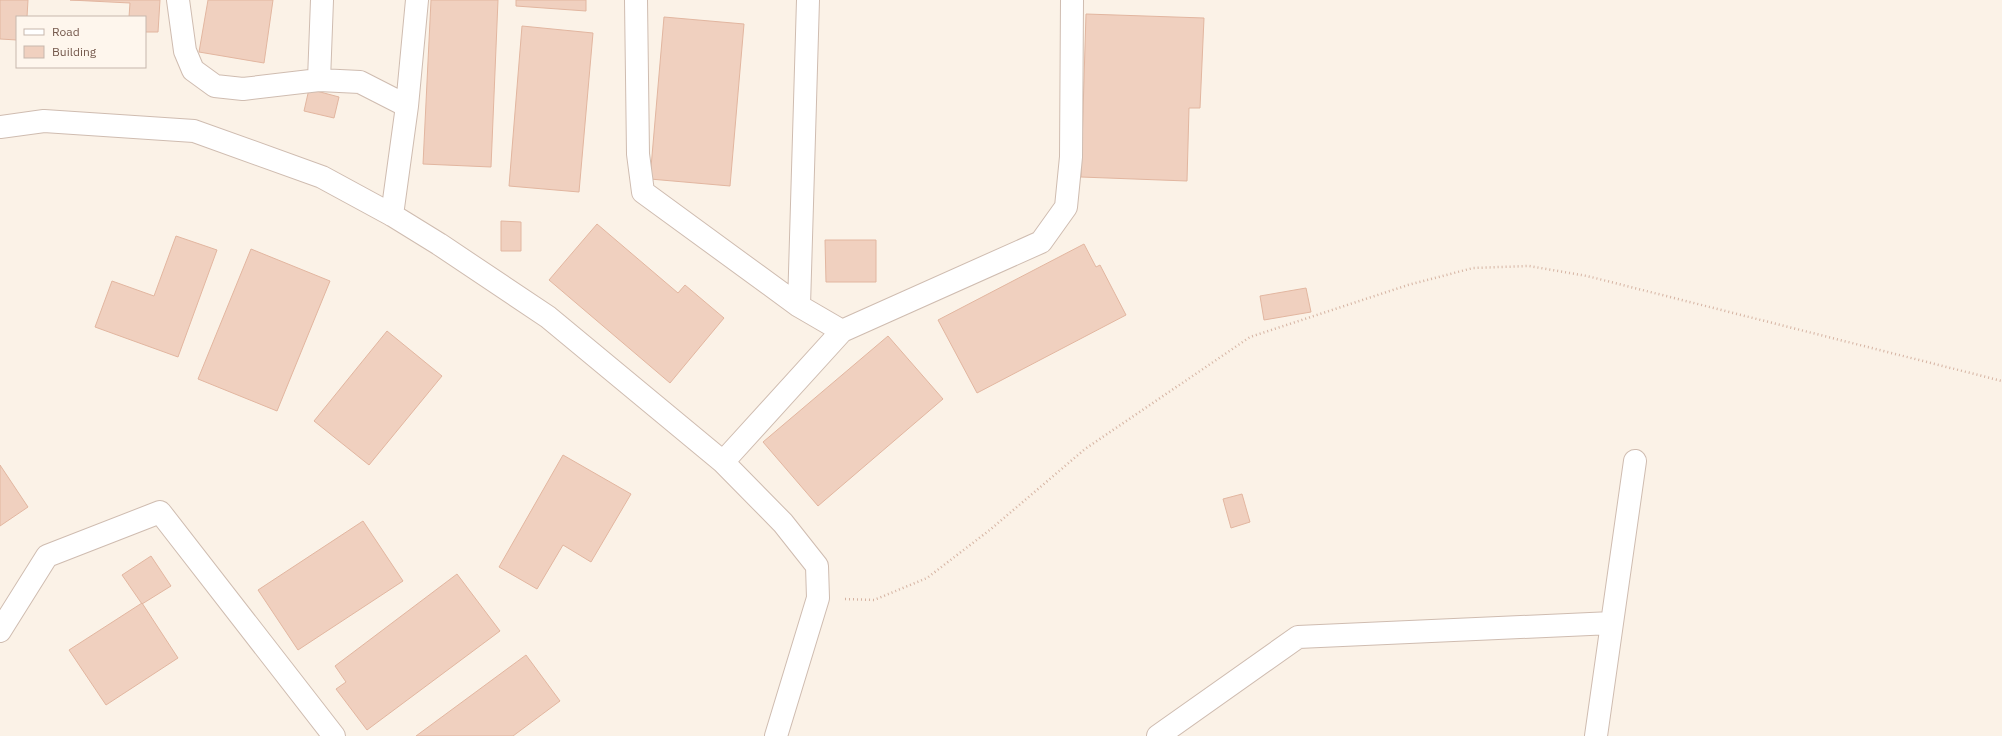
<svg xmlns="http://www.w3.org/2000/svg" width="2002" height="736" font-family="'IBM Plex Sans',sans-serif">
<rect width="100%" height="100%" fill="#fbf2e7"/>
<path fill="#f0d0bf" stroke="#e2b6a0" d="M 0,0 L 28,0 L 27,17 L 17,17 L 17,40 L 0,39 Z
M 70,0 L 160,0 L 158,32 L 145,32 L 145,17 L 129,17 L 130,3 Z
M 208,0 L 273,0 L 264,63 L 199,52 Z
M 431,0 L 498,0 L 491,167 L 423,164 Z
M 516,0 L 586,0 L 586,11 L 516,6 Z
M 1086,14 L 1204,18 L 1200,108 L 1189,108 L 1187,181 L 1081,177 Z
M 664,17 L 744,24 L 730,186 L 650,179 Z
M 522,26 L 593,33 L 579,192 L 509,186 Z
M 309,89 L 339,97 L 334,118 L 304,111 Z
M 501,221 L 521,222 L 521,251 L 501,251 Z
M 597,224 L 678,293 L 685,285 L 724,318 L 670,383 L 549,280 Z
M 176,236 L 217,250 L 178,357 L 95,327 L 112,281 L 154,296 Z
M 825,240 L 876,240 L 876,282 L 826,282 Z
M 1084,244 L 1096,267 L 1100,265 L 1126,315 L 977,393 L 938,320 Z
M 251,249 L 330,281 L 277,411 L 198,379 Z
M 1306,288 L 1311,312 L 1264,320 L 1260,296 Z
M 387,331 L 442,376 L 369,465 L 314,421 Z
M 888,336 L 943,399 L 818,506 L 763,442 Z
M 563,455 L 631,494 L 591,562 L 563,545 L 537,589 L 499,567 Z
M 0,465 L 28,507 L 0,526 Z
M 1242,494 L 1250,522 L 1231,528 L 1223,499 Z
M 363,521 L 403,581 L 298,650 L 258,590 Z
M 151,556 L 171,586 L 142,604 L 122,575 Z
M 457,574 L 500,631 L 367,730 L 336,689 L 346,682 L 335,666 Z
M 142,603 L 178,658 L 106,705 L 69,650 Z
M 526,655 L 560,701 L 513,736 L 416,736 Z"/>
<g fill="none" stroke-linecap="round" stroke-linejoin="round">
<defs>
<path id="minor" d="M 178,0 L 185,51 L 193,70 L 215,86 L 243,89 L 319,80 L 360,82 L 407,106
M 636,0 L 638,154 L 643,192 L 799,306 L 842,331
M 319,80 L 322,0
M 0,127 L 44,121 L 194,131 L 322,177 L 392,215 L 439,244 L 548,317 L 723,462 L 783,523 L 817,566 L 818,598 L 776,736
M 392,215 L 407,106 L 417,0
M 799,306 L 808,0
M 723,462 L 842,331 L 1041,242 L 1066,207 L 1071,157 L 1072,0
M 0,631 L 47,556 L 160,512 L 334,736
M 1158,736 L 1298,637 L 1612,623
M 1596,736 L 1635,461"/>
</defs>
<use href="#minor" stroke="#cfbcb0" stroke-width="24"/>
<path stroke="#d5b3a2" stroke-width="2.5" stroke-dasharray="1 3" stroke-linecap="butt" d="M 845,599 L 874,600 L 927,578 L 991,529 L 1085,449 L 1250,337 L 1408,285 L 1473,268 L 1529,266 L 1587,276 L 2002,381"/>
<use href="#minor" stroke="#fff" stroke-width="22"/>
</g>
<rect x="16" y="16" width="130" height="52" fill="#fef6ed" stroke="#c7b7ad"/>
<rect x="24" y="29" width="20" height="6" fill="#ffffff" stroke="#c7b7ad"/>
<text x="52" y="36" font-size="12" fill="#74584c">Road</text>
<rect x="24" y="46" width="20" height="12" fill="#f0d0bf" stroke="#c7b7ad"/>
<text x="52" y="56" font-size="12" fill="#74584c">Building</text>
</svg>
